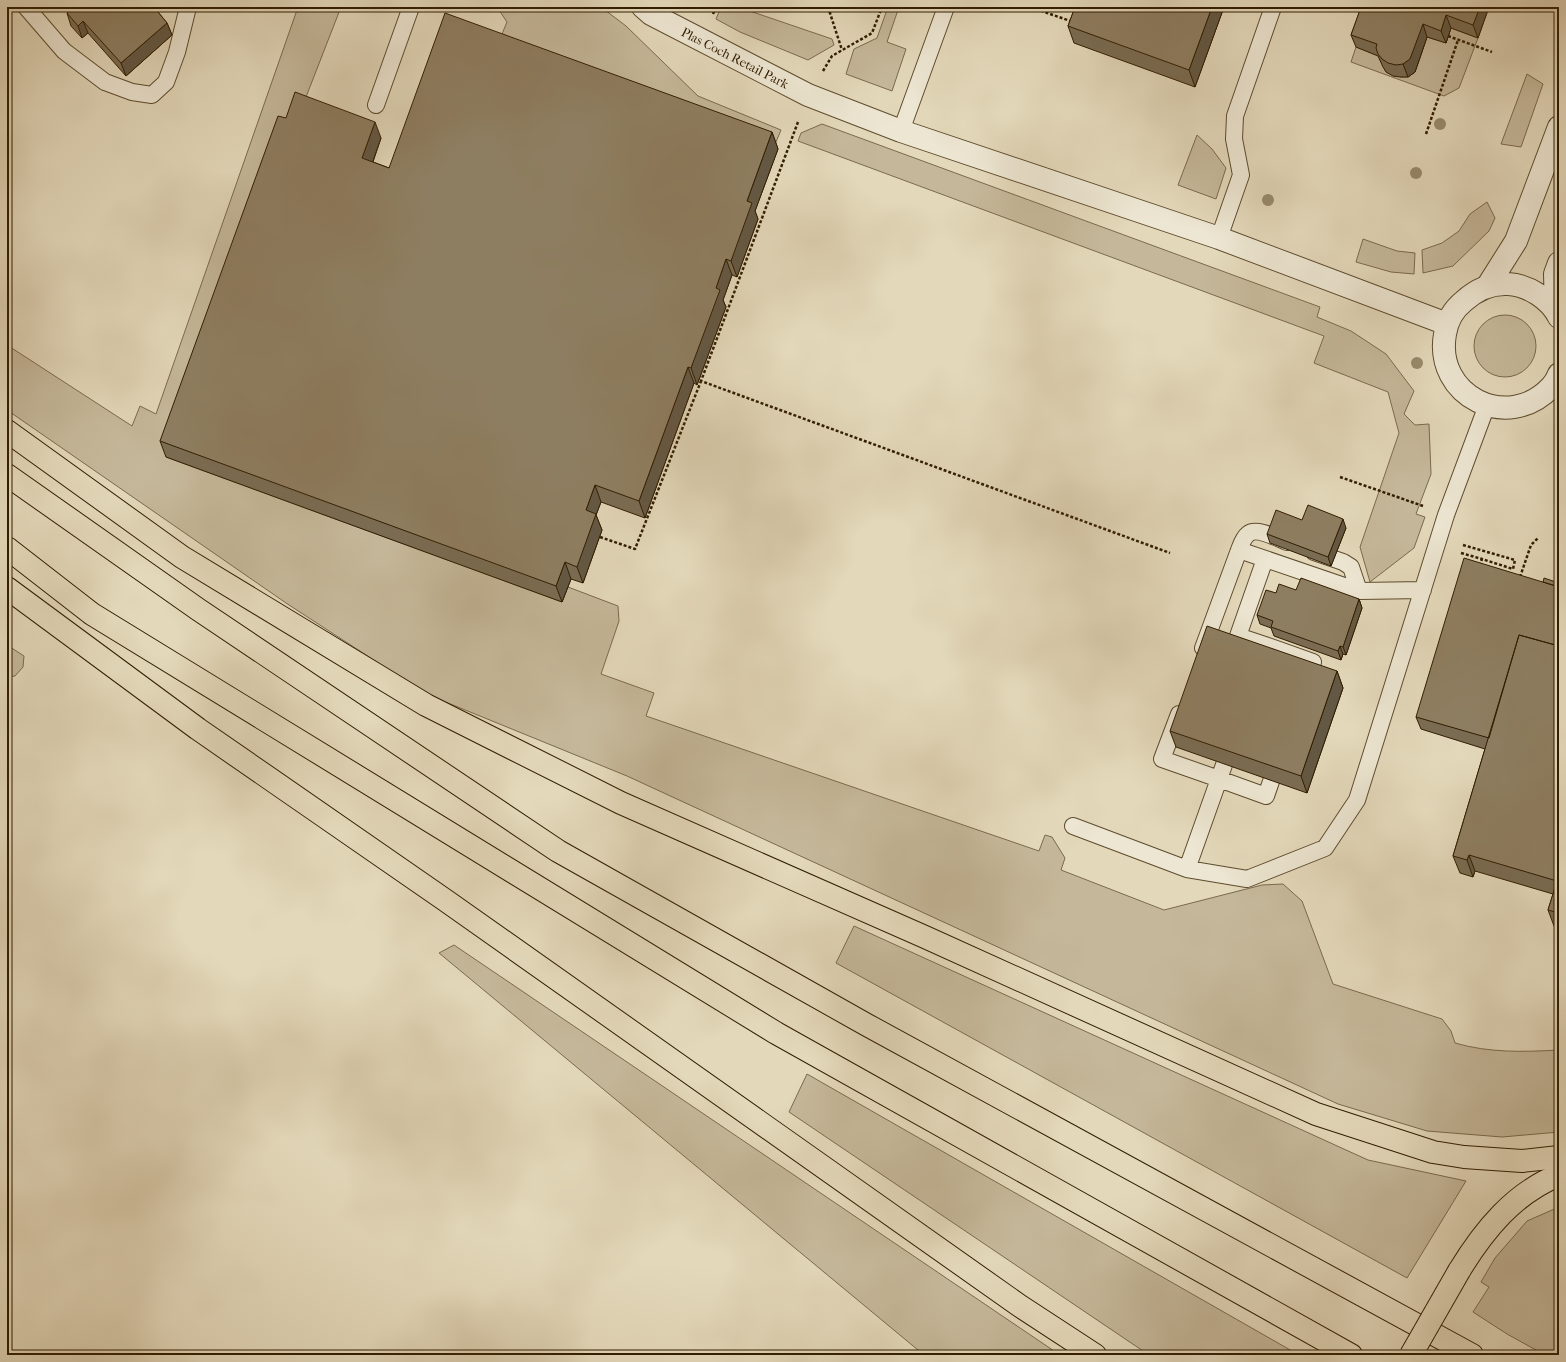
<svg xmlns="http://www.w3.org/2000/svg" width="1566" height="1362" font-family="'IM FELL French Canon',serif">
<rect width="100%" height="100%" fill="#e3d8ba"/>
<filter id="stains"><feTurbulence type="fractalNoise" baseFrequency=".005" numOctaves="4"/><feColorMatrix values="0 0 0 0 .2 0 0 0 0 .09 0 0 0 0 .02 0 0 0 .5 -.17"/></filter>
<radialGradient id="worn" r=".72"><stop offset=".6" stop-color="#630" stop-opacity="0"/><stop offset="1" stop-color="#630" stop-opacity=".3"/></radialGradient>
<path fill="#c5b89a" stroke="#7b6a4d" d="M 298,7 L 341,7 L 166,457 L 562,602 L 568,587 L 618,606 L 619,621 L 601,674 L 654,693 L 646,716 L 1039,851 L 1045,835 L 1052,837 L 1065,858 L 1061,870 L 1164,910 L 1262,885 L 1283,884 L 1302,901 L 1333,984 L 1442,1019 L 1451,1031 L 1455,1043 C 1489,1053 1524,1052 1559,1050 L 1559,1132 L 1502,1137 L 1427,1131 L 1338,1104 L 627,776 L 426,694 L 286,603 L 7,410 L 7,345 L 132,426 L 140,406 L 156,414 Z
M 497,7 L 601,7 L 626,26 L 698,96 L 781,130 L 776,142 L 664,101 L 497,46 L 507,22 Z
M 721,7 L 738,7 L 832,39 L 834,45 L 808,60 L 740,32 L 716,19 Z
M 888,7 L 899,7 L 887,42 L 906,49 L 892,91 L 846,74 L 854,49 L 877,38 Z
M 1451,28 L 1478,38 L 1459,88 L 1444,96 L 1351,62 L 1356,47 L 1382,57 L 1400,77 L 1408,77 L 1415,72 L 1427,37 L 1446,43 Z
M 1527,74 L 1543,84 L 1521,147 L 1501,144 Z
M 822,124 L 1320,307 L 1317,317 L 1351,331 L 1386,354 L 1414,391 L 1404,414 L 1415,425 L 1429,424 L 1431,474 L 1416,514 L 1425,517 L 1414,548 L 1370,582 L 1360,547 L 1399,433 L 1388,392 L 1314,363 L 1324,336 L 798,141 L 801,133 Z
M 1197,135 L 1212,149 L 1226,168 L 1216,199 L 1178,185 Z
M 1487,202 L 1495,218 L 1489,231 L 1453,266 L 1423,273 L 1422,250 L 1442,243 L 1459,231 L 1470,214 Z
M 1363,239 L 1397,251 L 1415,253 L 1414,274 L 1391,272 L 1356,262 Z
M1474 346a31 31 0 1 1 62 0a31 31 0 1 1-62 0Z
M 7,645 L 24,656 L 23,667 L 15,676 L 7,677 Z
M 854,926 L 1368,1160 L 1466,1181 L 1407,1278 L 836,963 Z
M 454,945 L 1060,1355 L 924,1355 L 439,953 Z
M 807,1074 L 1299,1355 L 1149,1355 L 789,1112 Z
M 1559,1207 L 1559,1355 L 1545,1355 L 1507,1334 L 1473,1312 L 1489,1287 L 1481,1282 L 1495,1258 L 1527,1221 Z"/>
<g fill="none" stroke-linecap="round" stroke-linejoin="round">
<defs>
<path id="lane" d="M 26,7 L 64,51 L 105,82 L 132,92 L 152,95 L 166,82 L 177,52 L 188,7
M 376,105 L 411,7
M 901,131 L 946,7
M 1219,238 L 1241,175 L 1234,139 L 1235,116 L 1273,7
M 1239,550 C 1241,545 1243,538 1248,534 C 1256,527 1277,538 1287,542
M 1314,552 L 1343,562 L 1351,567 L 1359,591
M 1265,645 L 1313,662 L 1306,683
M 1203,648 L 1239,550 L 1359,591 L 1423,590
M 1258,666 L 1265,645 L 1238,636 L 1265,559
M 1179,714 L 1162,759 L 1219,779 L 1187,869
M 1231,745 L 1219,779 L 1266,796 L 1278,761
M 1073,826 L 1187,869 L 1247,879 L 1325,848 L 1357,800 L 1446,515 L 1487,405"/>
<path id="street" d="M 643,7 L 651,14 L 808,95 L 901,131 L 1219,238 L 1447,324
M 1487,287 L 1516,241 L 1559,127
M 1556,311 L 1555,274 L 1559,263
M 1559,317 C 1550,299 1528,285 1508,284 C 1491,283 1476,290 1464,301 C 1454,309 1447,321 1445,334 C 1434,396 1508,433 1551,387 C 1554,384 1557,379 1559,374"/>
<path id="primary" d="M 1459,1271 C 1484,1230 1514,1193 1559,1175"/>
<path id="highway" d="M 7,431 L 182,557 L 426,705 L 621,803 L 925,937 L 1316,1114 L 1433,1152 L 1464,1157 L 1522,1161 L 1559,1157
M 7,475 L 199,610 L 558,851 L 867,1025 L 1472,1355
M 7,548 L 92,614 L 776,1033 L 1351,1355
M 7,588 L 198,729 L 445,900 L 1020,1306 L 1095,1355"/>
</defs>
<use href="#lane" stroke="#5e4c2e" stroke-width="18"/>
<use href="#street" stroke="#5e4c2e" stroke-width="24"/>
<use href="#primary" stroke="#311d00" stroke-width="24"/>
<use href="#highway" stroke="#311d00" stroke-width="24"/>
<path stroke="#311d00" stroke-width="2.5" stroke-dasharray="3 2" stroke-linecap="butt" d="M 828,7 L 842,50
M 1036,9 L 1073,22
M 713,14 L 716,7
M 1448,36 L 1492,52
M 823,71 L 832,56 L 872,33 L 882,7
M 798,122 L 701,381 L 1170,553
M 1426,134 L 1458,40
M 1340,477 L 1423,506
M 600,537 L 635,549 L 701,381
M 1463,545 L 1515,560 L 1513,569 L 1482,559 L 1480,566
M 1461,553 L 1482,559
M 1520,577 L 1531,545 L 1538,538"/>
<use href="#lane" stroke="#ede6d2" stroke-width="16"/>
<use href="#street" stroke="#ede6d2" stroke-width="22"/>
<use href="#primary" stroke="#e3d8ba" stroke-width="22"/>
<use href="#highway" stroke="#e3d8ba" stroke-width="22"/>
<defs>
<path id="primary-bridge" d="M 1411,1355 L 1459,1271"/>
</defs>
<use href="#primary-bridge" stroke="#311d00" stroke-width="24" stroke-linecap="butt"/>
<use href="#primary-bridge" stroke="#e3d8ba" stroke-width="22"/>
</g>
<g fill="#998b6d">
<circle cx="1440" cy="124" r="6"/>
<circle cx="1416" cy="173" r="6"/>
<circle cx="1268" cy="200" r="6"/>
<circle cx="1417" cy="363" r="6"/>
</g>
<path fill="#7a6c53" stroke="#311d00" d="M 68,7 L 154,7 L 167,23 L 172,35 L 126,76 L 88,33 L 82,38 L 71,26 L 67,13 L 70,10 Z
M 1068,7 L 1224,7 L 1195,87 L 1074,43 L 1068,26 L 1074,10 L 1069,8 Z
M 1358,7 L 1489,7 L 1478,38 L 1451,28 L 1446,43 L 1427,37 L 1415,72 L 1408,77 L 1400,77 L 1393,76 L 1386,72 L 1383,67 L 1378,56 L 1356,47 L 1351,35 L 1361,8 Z
M 772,132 L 778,149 L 755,211 L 758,219 L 737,277 L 732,275 L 723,300 L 726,307 L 697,385 L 694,383 L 645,518 L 601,502 L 596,515 L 602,530 L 583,583 L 571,579 L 562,602 L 166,457 L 160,441 L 381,138 L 373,162 L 389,168 Z
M 1346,528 L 1331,566 L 1270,543 L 1267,534 Z
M 1543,582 L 1559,583 L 1559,928 L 1554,926 L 1548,910 L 1553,894 L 1475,871 L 1473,877 L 1460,873 L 1453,856 L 1485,749 L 1421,729 L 1416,717 Z
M 1296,590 L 1359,599 L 1362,608 L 1346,655 L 1343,654 L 1341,660 L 1274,636 L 1271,628 L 1260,624 L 1257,615 Z
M 1337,671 L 1343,688 L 1307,793 L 1176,747 L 1170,731 Z"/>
<path fill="#635844" stroke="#311d00" d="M 1212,7 L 1224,7 L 1195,87 L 1189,70 Z
M 1480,7 L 1489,7 L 1478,38 L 1473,25 Z
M 1446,15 L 1451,28 L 1446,43 L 1441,31 Z
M 83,21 L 88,33 L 82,38 L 78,26 Z
M 167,23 L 172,35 L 126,76 L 121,63 Z
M 1423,24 L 1427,37 L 1415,72 L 1408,77 L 1403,64 Z
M 375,122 L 381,138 L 368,175 L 362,158 Z
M 772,132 L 778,149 L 755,211 L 758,219 L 737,277 L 731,261 L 747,201 Z
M 726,259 L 732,275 L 723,300 L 726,307 L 697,385 L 691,368 L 716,288 Z
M 688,367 L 694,383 L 645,518 L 639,501 Z
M 595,485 L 601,502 L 596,515 L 602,530 L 583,583 L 577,567 L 586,510 Z
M 1343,519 L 1346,528 L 1331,566 L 1328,557 Z
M 565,562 L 571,579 L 562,602 L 556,586 Z
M 1359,599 L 1362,608 L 1346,655 L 1343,647 Z
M 1340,646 L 1343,654 L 1341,660 L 1338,651 Z
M 1337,671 L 1343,688 L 1307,793 L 1301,776 Z
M 1469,855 L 1475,871 L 1473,877 L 1467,860 Z"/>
<path fill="#8e7e61" stroke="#311d00" d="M 74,7 L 154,7 L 167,23 L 121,63 L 83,21 L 78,26 L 67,13 Z
M 1075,7 L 1212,7 L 1189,70 L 1068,26 Z
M 1361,7 L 1480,7 L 1473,25 L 1446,15 L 1441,31 L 1423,24 L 1410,59 L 1403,64 L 1396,65 L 1388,63 L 1382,59 L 1378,54 L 1376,48 L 1377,44 L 1351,35 Z
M 445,13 L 772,132 L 747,201 L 752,203 L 731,261 L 726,259 L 716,288 L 720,290 L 691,368 L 688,367 L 639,501 L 595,485 L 586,510 L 596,514 L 577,567 L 565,562 L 556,586 L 160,441 L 278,116 L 286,118 L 295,92 L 375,122 L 362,158 L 389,168 Z
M 1308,505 L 1343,519 L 1328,557 L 1267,534 L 1276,510 L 1302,520 Z
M 1464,558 L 1559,587 L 1559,646 L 1519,635 L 1489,738 L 1416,717 Z
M 1301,578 L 1359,599 L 1343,647 L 1340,646 L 1338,651 L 1271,627 L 1273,621 L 1257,615 L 1266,590 L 1276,593 L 1279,584 L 1296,590 Z
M 1544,578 L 1559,583 L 1559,587 L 1543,582 Z
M 1207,626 L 1337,671 L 1301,776 L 1170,731 Z
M 1519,635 L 1559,646 L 1559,913 L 1548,910 L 1557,881 L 1469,855 L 1467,860 L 1453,856 Z"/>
<g text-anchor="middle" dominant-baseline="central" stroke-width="3" stroke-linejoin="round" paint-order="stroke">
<g font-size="13" fill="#311d00" stroke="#ede6d2">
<text transform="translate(735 58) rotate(27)">Plas Coch Retail Park</text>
</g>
</g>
<rect width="1566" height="1362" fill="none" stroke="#e3d8ba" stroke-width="24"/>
<rect x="8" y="8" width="1550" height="1346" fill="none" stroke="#311d00" stroke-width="2"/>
<rect x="12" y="12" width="1542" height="1338" fill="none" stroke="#311d00"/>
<rect width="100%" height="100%" filter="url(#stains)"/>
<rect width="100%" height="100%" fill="url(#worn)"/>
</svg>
